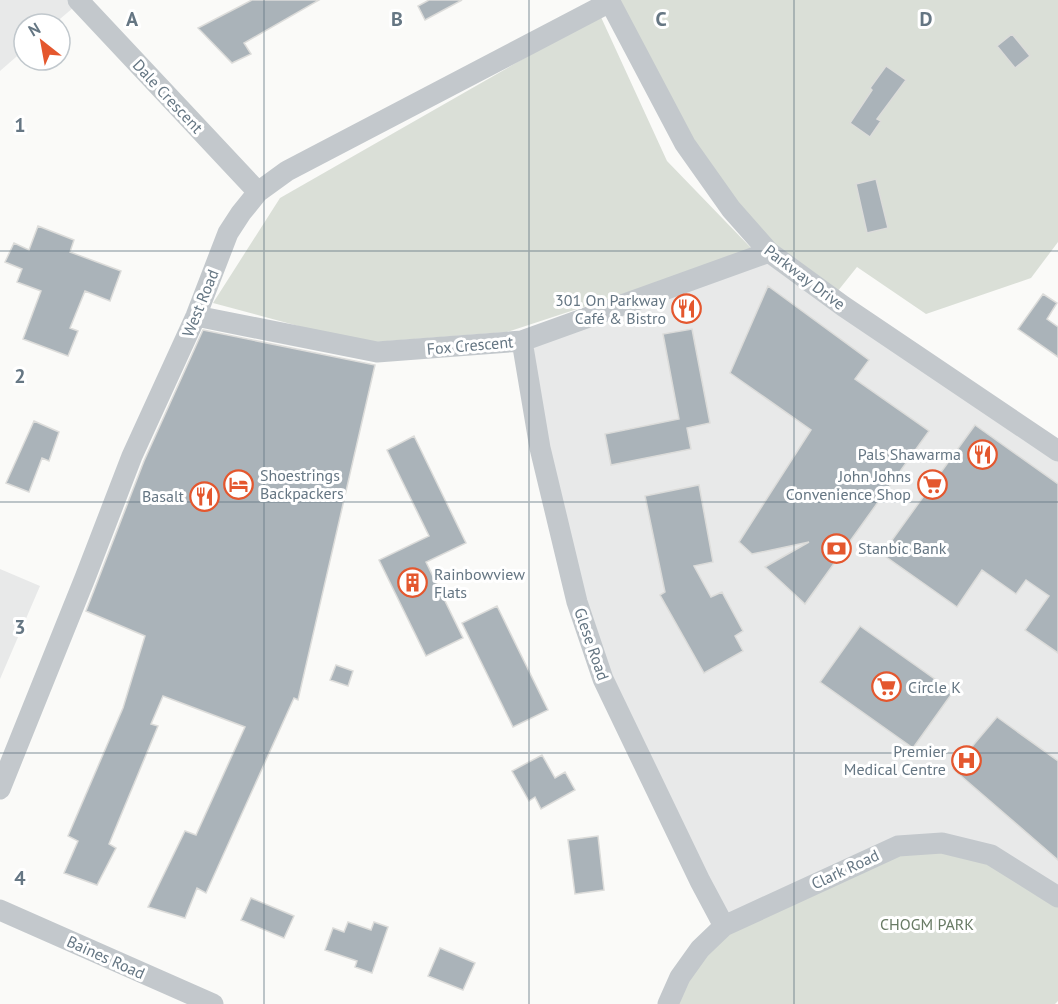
<svg xmlns="http://www.w3.org/2000/svg" width="1058" height="1004" font-family="'PT Sans',sans-serif">
<rect width="100%" height="100%" fill="#fafaf8"/>
<path fill="#e8e9e9" d="M 0,0 L 78,0 L 80,2 L 54,24 L 24,24 L 24,50 L 0,71 Z
M 769,252 L 1058,451 L 1058,897 L 724,926 L 603,679 L 522,341 Z
M 0,569 L 40,586 L 0,679 Z"/>
<path fill="#dadfd7" d="M 609,0 L 1058,0 L 1058,242 L 1031,278 L 926,314 L 857,267 L 837,292 L 766,247 L 680,131 Z
M 600,15 L 667,161 L 754,251 L 507,332 L 361,343 L 213,303 L 280,198 Z
M 942,843 L 1058,897 L 1058,1001 L 1055,1004 L 665,1004 L 700,949 L 844,870 Z"/>
<path fill="#aab3b9" stroke="#dcdcda" stroke-width="1.5" d="M 252,0 L 319,0 L 244,43 L 251,54 L 232,63 L 198,28 Z
M 429,0 L 462,0 L 425,20 L 418,6 Z
M 1012,34 L 1030,56 L 1015,68 L 997,46 Z
M 886,66 L 906,80 L 877,119 L 881,121 L 870,137 L 850,123 L 872,90 L 870,88 Z
M 876,179 L 888,228 L 867,233 L 856,184 Z
M 38,226 L 74,240 L 70,252 L 121,271 L 110,301 L 85,291 L 70,328 L 78,331 L 68,356 L 23,339 L 41,291 L 17,282 L 22,269 L 5,262 L 14,243 L 29,250 Z
M 768,286 L 869,360 L 855,379 L 929,431 L 805,604 L 765,567 L 809,542 L 752,554 L 739,542 L 811,430 L 730,373 Z
M 1043,294 L 1057,303 L 1047,319 L 1058,327 L 1058,357 L 1018,329 Z
M 692,329 L 710,423 L 687,428 L 691,449 L 611,465 L 605,434 L 679,419 L 663,334 Z
M 203,330 L 375,365 L 298,700 L 294,698 L 206,893 L 197,888 L 185,918 L 148,907 L 185,831 L 196,835 L 245,727 L 163,696 L 151,724 L 158,726 L 109,844 L 116,848 L 97,885 L 64,873 L 78,841 L 68,836 L 123,708 L 145,636 L 86,611 L 144,461 Z
M 34,421 L 59,432 L 49,461 L 42,458 L 29,492 L 6,483 Z
M 975,425 L 1058,484 L 1058,653 L 1025,630 L 1049,596 L 1026,580 L 1016,594 L 982,570 L 957,607 L 882,554 Z
M 414,436 L 466,543 L 426,562 L 463,638 L 426,656 L 379,560 L 429,536 L 387,450 Z
M 699,485 L 713,562 L 694,566 L 711,597 L 722,592 L 743,631 L 735,636 L 743,651 L 704,673 L 660,595 L 665,592 L 645,496 Z
M 497,606 L 548,710 L 513,727 L 462,623 Z
M 860,626 L 953,692 L 913,748 L 820,682 Z
M 336,665 L 353,671 L 348,686 L 330,680 Z
M 997,717 L 1058,761 L 1058,860 L 953,769 Z
M 542,755 L 555,778 L 565,772 L 575,790 L 541,809 L 535,797 L 529,801 L 512,771 Z
M 598,836 L 604,890 L 575,894 L 568,840 Z
M 251,898 L 294,916 L 284,938 L 241,920 Z
M 348,922 L 371,930 L 374,922 L 388,927 L 372,973 L 355,967 L 357,961 L 325,950 L 333,928 L 344,932 Z
M 440,948 L 475,963 L 463,990 L 428,976 Z"/>
<g fill="none" stroke-linecap="round" stroke-linejoin="round">
<path stroke="#c3c8cc" stroke-width="21" d="M 78,0 L 258,192
M 609,0 L 685,144 L 731,209 L 769,252 L 843,306 L 1058,451
M 196,316 L 377,352 L 522,341 L 769,252
M 522,341 L 540,448 L 577,602 L 603,679 L 700,881 L 724,926
M 0,789 L 85,578 L 132,456 L 196,316 L 228,233 L 241,213 L 258,192 L 287,171 L 610,2
M 0,910 L 213,1004
M 668,1004 L 680,977 L 700,949 L 724,926 L 898,846 L 942,843 L 991,855 L 1058,897"/>
</g>
<path fill="none" stroke="#657683" stroke-width="1.5" stroke-opacity="0.55" d="M 264,0 L 264,1004M 529,0 L 529,1004M 794,0 L 794,1004M 0,251 L 1058,251M 0,502 L 1058,502M 0,753 L 1058,753"/>
<defs>
<symbol id="restaurant-ring" viewBox="-11 -11 22 22"><circle r="9.5" fill="#fff" stroke="#e4572e" stroke-width="1.5"/><path d="M-5-6h1v4h1v-4h1v4h1v-4h1v5L-1.5 .5V6h-2V.5L-5-1ZM5-6V6H3V1.5H1.5Q1.5-4 5-6Z" fill="#e4572e"/></symbol>
<symbol id="hotel-ring" viewBox="-11 -11 22 22"><circle r="9.5" fill="#fff" stroke="#e4572e" stroke-width="1.5"/><path d="M-6-4.5h1.5V1H6V5H4.5V3h-9V5H-6ZM-4 0a1.8 1.8 0 1 1 3.6 0ZM.5 0V-2.5h3Q6-2.5 6 0Z" fill="#e4572e"/></symbol>
<symbol id="supermarket-ring" viewBox="-11 -11 22 22"><circle r="9.5" fill="#fff" stroke="#e4572e" stroke-width="1.5"/><path d="M-6-5.5h2.5l.6 2H6L4.5 2H-2.5L-4.4-4H-6ZM-1.5 3.2a1.3 1.3 0 1 0 .1 0ZM3 3.2a1.3 1.3 0 1 0 .1 0Z" fill="#e4572e"/></symbol>
<symbol id="bank-ring" viewBox="-11 -11 22 22"><circle r="9.5" fill="#fff" stroke="#e4572e" stroke-width="1.5"/><path d="M-6-4H6V4H-6ZM0-2.3a2.3 2.3 0 1 0 0 4.6a2.3 2.3 0 1 0 0-4.6Z" fill="#e4572e"/></symbol>
<symbol id="building-ring" viewBox="-11 -11 22 22"><circle r="9.5" fill="#fff" stroke="#e4572e" stroke-width="1.5"/><path d="M-4-6H4V6H1V3H-1V6H-4ZM-2.5-4.3h1.7v1.8h-1.7ZM.8-4.3h1.7v1.8H.8ZM-2.5-1h1.7V.8h-1.7ZM.8-1h1.7V.8H.8Z" fill="#e4572e"/></symbol>
<symbol id="hospital-ring" viewBox="-11 -11 22 22"><circle r="9.5" fill="#fff" stroke="#e4572e" stroke-width="1.5"/><path d="M-5-5h3v3.5h4V-5h3V5h-3V1.5h-4V5h-3Z" fill="#e4572e"/></symbol>
</defs>
<g fill-rule="evenodd">
<use href="#restaurant-ring" x="670" y="292" width="33" height="33"/>
<use href="#restaurant-ring" x="966" y="438" width="33" height="33"/>
<use href="#hotel-ring" x="222" y="468" width="33" height="33"/>
<use href="#supermarket-ring" x="916" y="468" width="33" height="33"/>
<use href="#restaurant-ring" x="188" y="480" width="33" height="33"/>
<use href="#bank-ring" x="820" y="532" width="33" height="33"/>
<use href="#building-ring" x="396" y="566" width="33" height="33"/>
<use href="#supermarket-ring" x="870" y="670" width="33" height="33"/>
<use href="#hospital-ring" x="950" y="744" width="33" height="33"/>
</g>
<g text-anchor="middle" dominant-baseline="central" stroke-width="6" stroke-linejoin="round" paint-order="stroke">
<g font-size="16" fill="#657683" stroke="#fff">
<text transform="translate(168 96) rotate(47)">Dale Crescent</text>
<text transform="translate(805 277) rotate(37)">Parkway Drive</text>
<text transform="translate(200 303) rotate(-68)">West Road</text>
<text transform="translate(470 345) rotate(-5)">Fox Crescent</text>
<text transform="translate(592 644) rotate(71)">Glese Road</text>
<text transform="translate(845 869) rotate(-25)">Clark Road</text>
<text transform="translate(106 957) rotate(24)">Baines Road</text>
</g>
<g font-size="16" fill="#657683" stroke="#fff" text-anchor="end">
<text x="666" y="300">301 On Parkway<tspan x="666" dy="18">Café &amp; Bistro</tspan></text>
<text x="961" y="454">Pals Shawarma</text>
<text x="260" y="475" text-anchor="start">Shoestrings<tspan x="260" dy="18">Backpackers</tspan></text>
<text x="911" y="476">John Johns<tspan x="911" dy="18">Convenience Shop</tspan></text>
<text x="184" y="496">Basalt</text>
<text x="858" y="548" text-anchor="start">Stanbic Bank</text>
<text x="434" y="574" text-anchor="start">Rainbowview<tspan x="434" dy="18">Flats</tspan></text>
<text x="908" y="687" text-anchor="start">Circle K</text>
<text x="946" y="751">Premier<tspan x="946" dy="18">Medical Centre</tspan></text>
</g>
<g font-size="16" fill="#687a64" stroke="#fff">
<text x="927" y="924">CHOGM PARK</text>
</g>
</g>
<g font-size="20" text-anchor="middle" font-weight="bold" fill="#657683" stroke="#fff" stroke-width="6" stroke-linejoin="round" paint-order="stroke">
<text x="132" y="26">A</text>
<text x="397" y="26">B</text>
<text x="661" y="26">C</text>
<text x="926" y="26">D</text>
<text x="20" y="132">1</text>
<text x="20" y="383">2</text>
<text x="20" y="634">3</text>
<text x="20" y="885">4</text>
</g>
<g transform="translate(42 42) rotate(329)"><circle r="28" fill="#ffffff" stroke="#c1c8cd" stroke-width="1.5"/>
<path d="M0-4.5L10 22L0 15L-10 22Z" fill="#e4572e"/>
<text y="-9" font-size="16" font-weight="bold" text-anchor="middle" fill="#657683">N</text>
</g>
</svg>
